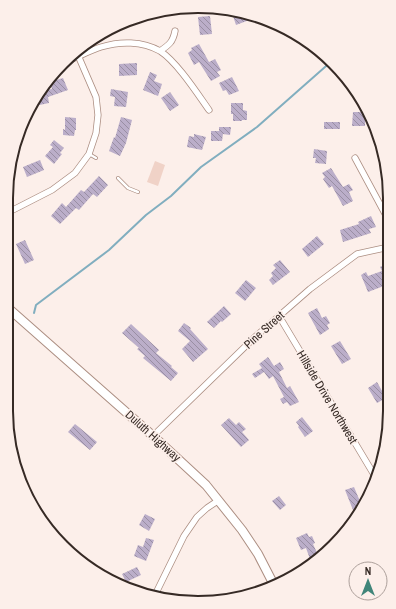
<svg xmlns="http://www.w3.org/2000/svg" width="396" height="609" font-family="'Archivo Narrow',sans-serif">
<defs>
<pattern id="building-back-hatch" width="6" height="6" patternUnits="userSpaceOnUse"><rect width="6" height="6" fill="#bbaec9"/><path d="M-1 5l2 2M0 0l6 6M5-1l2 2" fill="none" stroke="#998ea3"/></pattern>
</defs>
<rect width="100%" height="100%" fill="#fcefea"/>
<path fill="#f0d2c7" d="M 155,161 L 165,165 L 158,186 L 147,182 Z"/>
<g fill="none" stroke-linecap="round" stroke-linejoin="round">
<path stroke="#81aebf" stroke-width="2" d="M 34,313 L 36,305 L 109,250 L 146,215 L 171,196 L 201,167 L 257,127 L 325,67 L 331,62"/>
</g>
<path fill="url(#building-back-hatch)" d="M 232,13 L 260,16 L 236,25 Z
M 210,16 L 212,34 L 200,35 L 198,17 Z
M 199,44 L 209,62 L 215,59 L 221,70 L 217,72 L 220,76 L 211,81 L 199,62 L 194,65 L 188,53 L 192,50 L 191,48 Z
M 137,63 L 137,75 L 119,76 L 119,64 Z
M 150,72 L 157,75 L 154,81 L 162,84 L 158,96 L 143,90 Z
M 232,77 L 239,91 L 229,95 L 226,90 L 223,91 L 219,83 Z
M 63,78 L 68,90 L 48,97 L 49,103 L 30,107 L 40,91 L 52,89 L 50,82 Z
M 111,89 L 128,92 L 126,107 L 114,106 L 115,97 L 110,96 Z
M 170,92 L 179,105 L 170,111 L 161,98 Z
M 231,103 L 243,103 L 243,110 L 247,111 L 247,120 L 242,120 L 242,121 L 233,121 L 233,114 L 231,114 Z
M 353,112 L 365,112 L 365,126 L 352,126 Z
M 65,117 L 76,118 L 76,130 L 75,130 L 74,136 L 63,135 L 63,129 L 65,130 Z
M 121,117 L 132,120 L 126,143 L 120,156 L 109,151 L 114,137 L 115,138 Z
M 324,122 L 340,122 L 340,129 L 324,129 Z
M 219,127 L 231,127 L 230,135 L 223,134 L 222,141 L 211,141 L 211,131 L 219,131 Z
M 194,134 L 206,137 L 202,150 L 187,147 L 189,136 L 194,137 Z
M 54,140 L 64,148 L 60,153 L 62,154 L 54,164 L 45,156 L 53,147 L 50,145 Z
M 314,149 L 327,151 L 326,164 L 315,163 L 316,158 L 313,158 Z
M 40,160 L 44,170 L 27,177 L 23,167 Z
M 331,168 L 343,187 L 349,184 L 353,190 L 349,192 L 353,201 L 343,206 L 332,186 L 329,188 L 323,179 L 325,177 L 322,173 Z
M 99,176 L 108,185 L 97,197 L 93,194 L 79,210 L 76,208 L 60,224 L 51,216 L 62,203 L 66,207 L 81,190 L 84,192 Z
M 371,216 L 376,227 L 369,229 L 371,233 L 343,242 L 340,230 L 359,224 L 358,222 Z
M 317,236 L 324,244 L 308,257 L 302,249 Z
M 25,240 L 34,260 L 25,264 L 16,244 Z
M 280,260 L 290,272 L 273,285 L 269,280 L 273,276 L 271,273 L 276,268 L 273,265 Z
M 386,264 L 389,272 L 389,284 L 368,292 L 361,275 L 366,272 L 368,276 L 382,271 L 380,267 Z
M 246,280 L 256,288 L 245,301 L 235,293 Z
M 224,306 L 231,314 L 222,322 L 221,321 L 214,328 L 207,322 Z
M 317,308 L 322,318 L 326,316 L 330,323 L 327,325 L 329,329 L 320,335 L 308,313 Z
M 184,323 L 191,328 L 190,329 L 208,349 L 193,362 L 182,349 L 190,341 L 178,331 Z
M 131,324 L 159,350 L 156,353 L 172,366 L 171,367 L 178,373 L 171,381 L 143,358 L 145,356 L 137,349 L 139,348 L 122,333 Z
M 340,341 L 351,359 L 342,364 L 331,346 Z
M 268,357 L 274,366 L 280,362 L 284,369 L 279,372 L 287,388 L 290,386 L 299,402 L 290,406 L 287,402 L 283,404 L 280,399 L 284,397 L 273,376 L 269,379 L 264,372 L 255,378 L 252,374 L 262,368 L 259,364 Z
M 377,382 L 386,398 L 377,403 L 368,388 Z
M 302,417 L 313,431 L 305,437 L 298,427 L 299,426 L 296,422 Z
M 229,418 L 236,425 L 239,422 L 246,429 L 242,432 L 249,440 L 241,447 L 221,425 Z
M 75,424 L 97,442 L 90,450 L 68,432 Z
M 354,487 L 362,506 L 353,510 L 345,490 Z
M 279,496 L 286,505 L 280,510 L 272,501 Z
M 145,514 L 155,519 L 149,531 L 139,525 Z
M 307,533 L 309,537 L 312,536 L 315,543 L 313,544 L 318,555 L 310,559 L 306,548 L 301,550 L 296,538 Z
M 146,538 L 154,540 L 146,561 L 134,556 L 138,545 L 143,547 Z
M 137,567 L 141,575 L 126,582 L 122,574 Z"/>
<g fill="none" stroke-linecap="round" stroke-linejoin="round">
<defs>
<path id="lane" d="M 89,154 L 96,158
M 118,178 L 128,188 L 138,192"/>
<path id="street" d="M 160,51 C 169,45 173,42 175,31
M 67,61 C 78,57 89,51 101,47 C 120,41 142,41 160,51 C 177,62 197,93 209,110
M 355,158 L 389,221
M 7,213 L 52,190 L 75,173 L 89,154 L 96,133 L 98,115 L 96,97 L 77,53
M 279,316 L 376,478
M 153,436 L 255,337 L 310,289 L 357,254 L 389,247
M 155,595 L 184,536 L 197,517 L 207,508 L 219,500"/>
<path id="secondary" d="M 7,307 L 153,436 L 206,485 L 242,530 L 258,554 L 274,585"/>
</defs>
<use href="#lane" stroke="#ac8e82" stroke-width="4"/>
<use href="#street" stroke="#ac8e82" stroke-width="7"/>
<use href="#secondary" stroke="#ac8e82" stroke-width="10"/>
<use href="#lane" stroke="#fff" stroke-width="2.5"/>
<use href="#street" stroke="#fff" stroke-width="5.5"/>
<use href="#secondary" stroke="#fff" stroke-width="8"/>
</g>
<g text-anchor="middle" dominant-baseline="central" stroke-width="3.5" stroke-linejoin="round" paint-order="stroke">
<g font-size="12" fill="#362a25" stroke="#fcefea">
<text transform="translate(264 330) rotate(-42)">Pine Street</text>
<text transform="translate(327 397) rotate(59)">Hillside Drive Northwest</text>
<text transform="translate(153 436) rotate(42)">Duluth Highway</text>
</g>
</g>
<path d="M0 0H396V609H0ZM198 13H198A185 185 0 0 1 383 198V411A185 185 0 0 1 198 596H198A185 185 0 0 1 13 411V198A185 185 0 0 1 198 13Z" fill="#fcefea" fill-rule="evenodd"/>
<path fill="none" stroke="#362a25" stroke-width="2" d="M198 13H198A185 185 0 0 1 383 198V411A185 185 0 0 1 198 596H198A185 185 0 0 1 13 411V198A185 185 0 0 1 198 13Z"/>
<g transform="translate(368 581)"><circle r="19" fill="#fcefea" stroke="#ada09b"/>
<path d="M0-3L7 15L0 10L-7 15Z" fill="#408579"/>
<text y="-6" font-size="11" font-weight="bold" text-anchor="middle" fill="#362a25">N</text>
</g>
</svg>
